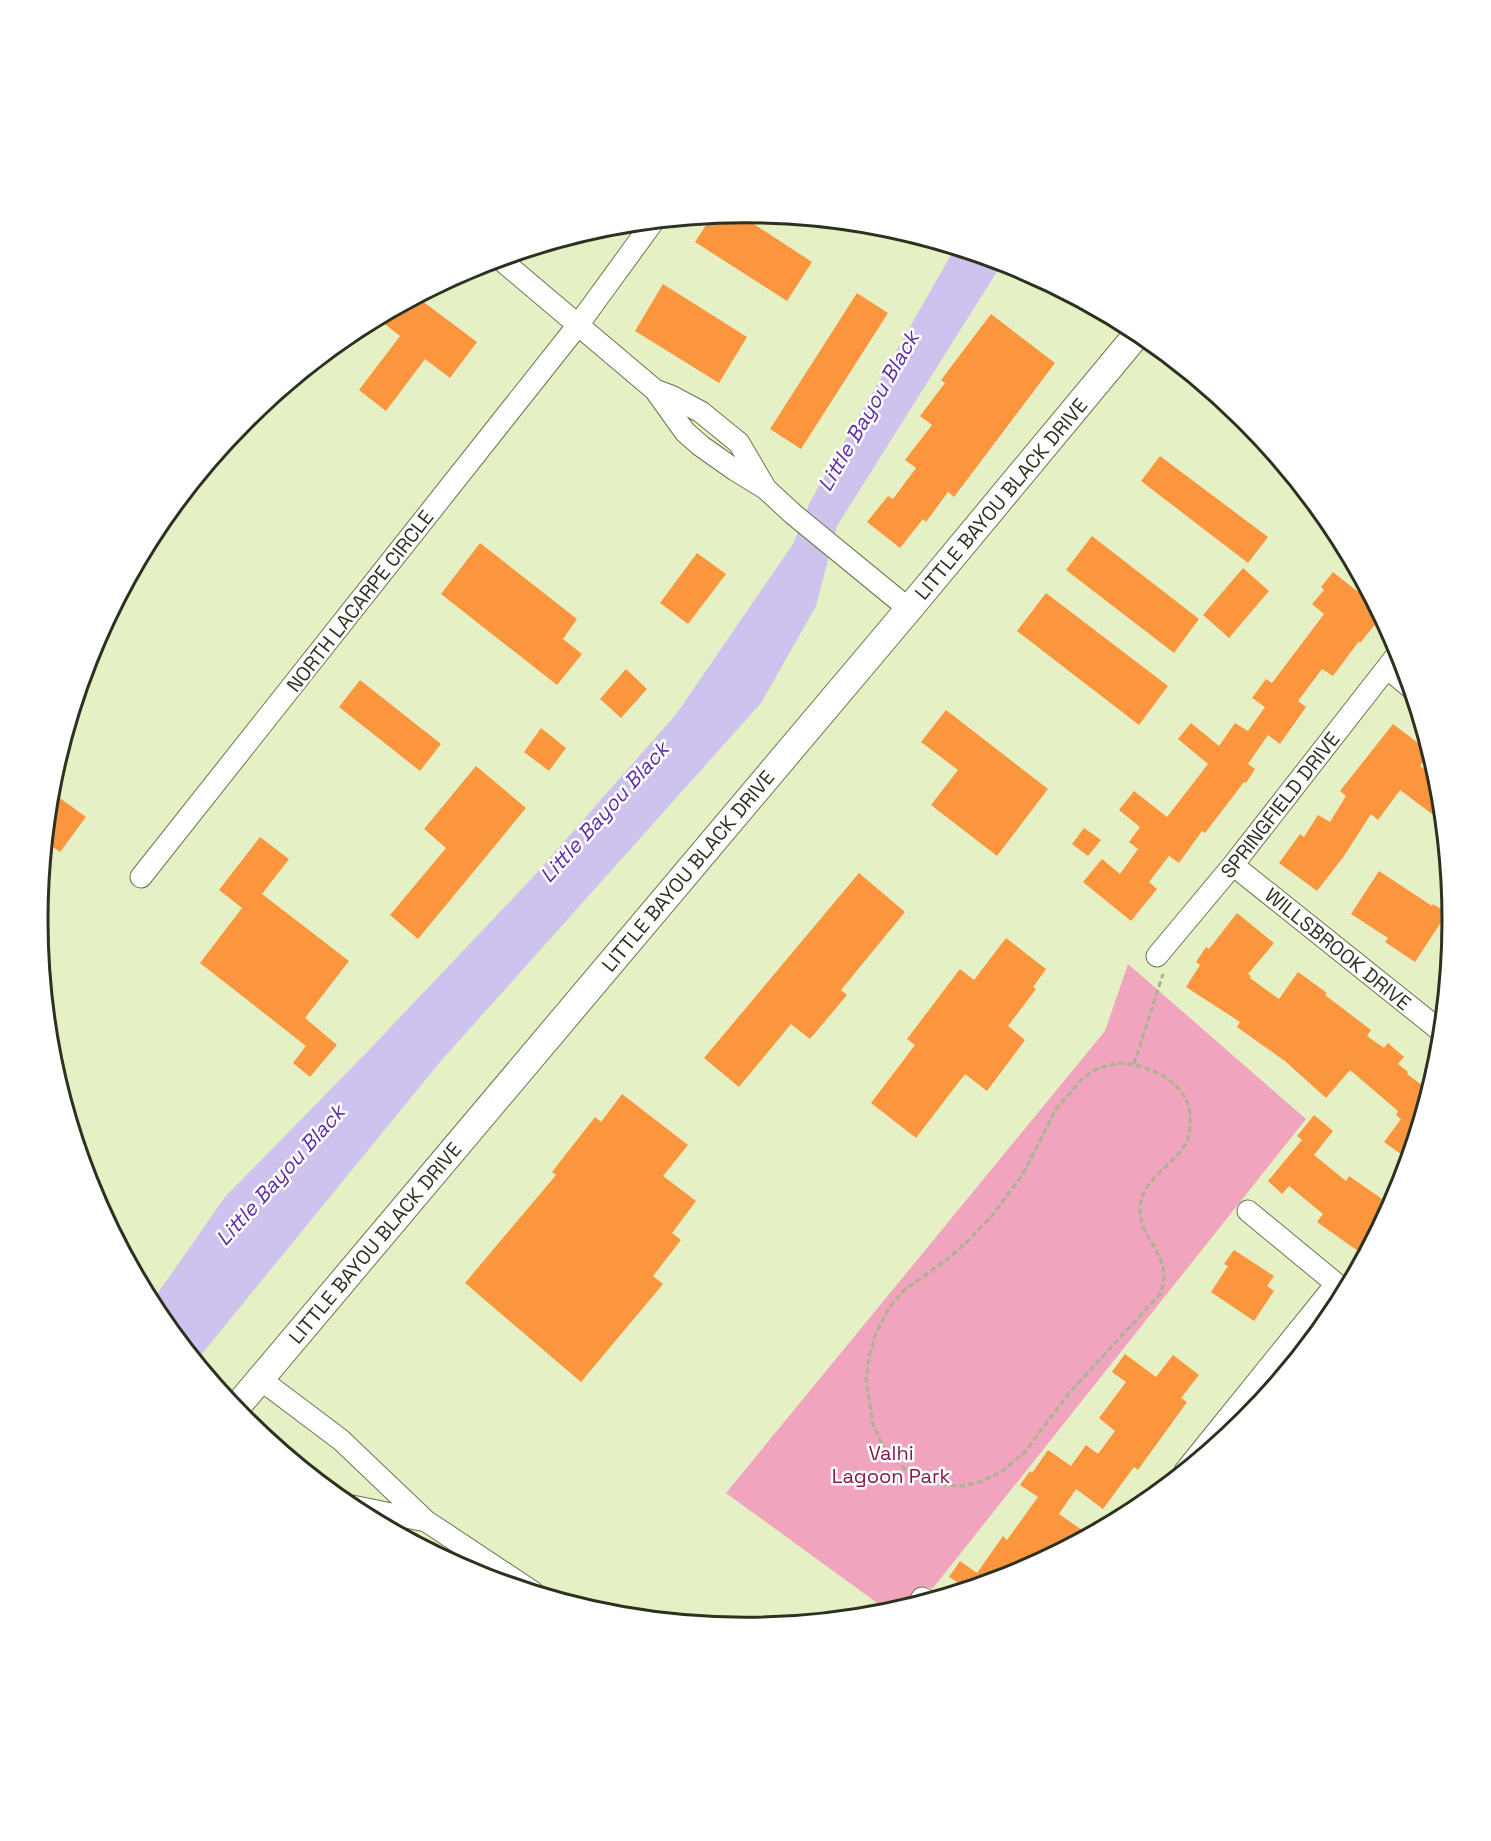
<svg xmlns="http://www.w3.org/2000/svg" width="1491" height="1841" font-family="'Space Grotesk',sans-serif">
<rect width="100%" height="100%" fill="#e6f0c5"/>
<path fill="#f1a4be" d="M 1128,964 L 1306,1119 L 933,1588 L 919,1587 L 899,1610 L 891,1613 L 726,1493 L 1105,1031 Z"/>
<path fill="#cec2ef" d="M 955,248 L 1003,262 L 837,526 L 816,606 L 761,703 L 440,1062 L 196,1361 L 157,1314 L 151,1303 L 225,1197 L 369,1050 L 535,875 L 677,713 L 793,544 L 810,502 Z"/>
<path fill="#fb963e" d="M 737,213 L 812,262 L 787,301 L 695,242 L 712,216 Z
M 663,284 L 747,337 L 719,383 L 635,331 Z
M 857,293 L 888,313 L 801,449 L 770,429 Z
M 417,297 L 477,342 L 450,378 L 425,359 L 386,411 L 359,390 L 400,336 L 377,318 Z
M 991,314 L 1055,363 L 954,497 L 948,492 L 926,522 L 923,519 L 900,548 L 867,522 L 888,496 L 893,499 L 916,468 L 905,460 L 932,425 L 920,416 L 945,383 L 941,380 Z
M 1160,456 L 1268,537 L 1248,563 L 1141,481 Z
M 1092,536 L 1199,619 L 1174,653 L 1066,570 Z
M 480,543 L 577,619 L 563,639 L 582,654 L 557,685 L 441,594 Z
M 697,553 L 726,574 L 688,624 L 660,603 Z
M 1243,568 L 1269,591 L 1229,638 L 1203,615 Z
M 1333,572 L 1377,607 L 1382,616 L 1360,643 L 1359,641 L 1333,676 L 1322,669 L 1298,701 L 1306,707 L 1280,744 L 1268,735 L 1248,764 L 1255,769 L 1246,783 L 1244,782 L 1205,833 L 1202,831 L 1179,863 L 1169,856 L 1149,882 L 1157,889 L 1131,921 L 1083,882 L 1102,859 L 1120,874 L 1138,849 L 1129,842 L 1140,827 L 1119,810 L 1134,791 L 1167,817 L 1208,764 L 1178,739 L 1191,723 L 1219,746 L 1235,723 L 1248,731 L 1265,707 L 1252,698 L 1266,679 L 1272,683 L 1324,614 L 1312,604 L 1324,590 L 1321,587 Z
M 1046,593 L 1168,686 L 1139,725 L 1017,631 Z
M 626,669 L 647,689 L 621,718 L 600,699 Z
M 360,680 L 441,744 L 420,771 L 339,707 Z
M 946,710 L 1048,789 L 997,856 L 931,805 L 958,770 L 921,742 Z
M 1393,724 L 1430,752 L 1420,766 L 1439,780 L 1444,823 L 1400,790 L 1378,820 L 1371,814 L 1344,856 L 1317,891 L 1279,863 L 1300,834 L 1304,837 L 1318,815 L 1330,822 L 1346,796 L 1340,791 Z
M 541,728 L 566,748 L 549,771 L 524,752 Z
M 476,766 L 526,808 L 418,939 L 390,915 L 446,848 L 424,829 Z
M 50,791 L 86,817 L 60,852 L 45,841 Z
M 1084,828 L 1101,840 L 1088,856 L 1072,844 Z
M 260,837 L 289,859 L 262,894 L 349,961 L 305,1018 L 337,1045 L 310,1077 L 293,1063 L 306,1046 L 200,963 L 242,908 L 219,890 Z
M 1379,871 L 1432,906 L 1433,904 L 1447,913 L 1415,962 L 1385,942 L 1388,938 L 1351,914 Z
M 859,873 L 905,912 L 841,990 L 847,995 L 810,1039 L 791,1024 L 739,1087 L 704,1058 Z
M 1237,913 L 1274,943 L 1248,974 L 1251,976 L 1250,978 L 1279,999 L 1298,972 L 1327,993 L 1325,995 L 1371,1030 L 1367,1036 L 1384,1048 L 1388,1043 L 1404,1057 L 1398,1064 L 1408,1072 L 1407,1074 L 1430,1091 L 1409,1160 L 1384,1142 L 1401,1119 L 1396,1115 L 1398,1111 L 1350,1070 L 1326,1098 L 1286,1062 L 1237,1027 L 1240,1022 L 1186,987 L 1200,965 L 1196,962 L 1206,947 L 1209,949 Z
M 1006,938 L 1046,969 L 1033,987 L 1036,989 L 1008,1026 L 1025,1040 L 987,1091 L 965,1074 L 916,1138 L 871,1103 L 915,1045 L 907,1039 L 960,969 L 974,980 Z
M 622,1094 L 688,1145 L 663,1176 L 696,1201 L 672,1233 L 681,1240 L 653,1276 L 663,1284 L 581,1382 L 465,1283 L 556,1175 L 552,1172 L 595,1117 L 601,1122 Z
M 1314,1115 L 1333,1131 L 1314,1155 L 1346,1181 L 1349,1176 L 1385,1201 L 1377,1212 L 1385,1219 L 1365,1256 L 1317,1222 L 1323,1214 L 1289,1186 L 1282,1194 L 1268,1181 L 1302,1140 L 1297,1136 Z
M 1234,1250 L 1274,1276 L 1267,1286 L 1274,1291 L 1254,1321 L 1211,1292 L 1228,1266 L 1224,1264 Z
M 1125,1354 L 1156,1377 L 1173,1355 L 1199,1375 L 1181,1398 L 1187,1402 L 1138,1470 L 1134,1467 L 1103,1509 L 1076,1489 L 1059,1514 L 1082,1530 L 1072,1545 L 1016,1575 L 989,1583 L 981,1578 L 975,1587 L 968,1589 L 949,1577 L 960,1561 L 977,1573 L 1003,1536 L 1007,1540 L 1038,1497 L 1020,1485 L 1030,1471 L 1032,1473 L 1048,1450 L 1071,1466 L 1086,1445 L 1098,1454 L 1115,1431 L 1099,1418 L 1126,1382 L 1112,1372 Z"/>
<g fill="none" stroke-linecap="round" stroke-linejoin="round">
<defs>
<path id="minor" d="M 500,259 L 655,390 L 671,396 L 701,412 L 739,443 L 766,489
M 655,390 L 685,432 L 701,446 L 735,470 L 766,489 L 793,514 L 909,609
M 1387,668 L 1411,688
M 1233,865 L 1442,1032
M 141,877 L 578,325 L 653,222
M 1157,956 L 1233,865 L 1400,651
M 1248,1211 L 1345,1291
M 260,1379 L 341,1440 L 426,1521 L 533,1592
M 1185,1471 L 1336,1284
M 347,1505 L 426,1521
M 918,1605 L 922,1598 L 929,1601"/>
<path id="major" d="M 235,1409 L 909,609 L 1139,332"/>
</defs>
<use href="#minor" stroke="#6d754e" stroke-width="23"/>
<use href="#major" stroke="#6d754e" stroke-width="29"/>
<path stroke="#aab390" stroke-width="3" stroke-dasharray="6 3" stroke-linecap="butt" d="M 1118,1063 C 1138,1064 1161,1071 1176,1086 C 1186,1096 1192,1109 1190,1123 C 1190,1130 1189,1139 1185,1145 C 1171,1168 1139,1180 1140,1212 C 1142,1243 1173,1254 1161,1293 L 1069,1393 L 1024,1453 L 1001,1472 L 982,1481 L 963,1486 L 941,1485 L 923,1480 L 907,1471 L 892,1457 L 881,1442 L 873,1424 L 866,1381 L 869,1356 L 876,1333 L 889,1308 L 903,1291 L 949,1258 L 969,1240 L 991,1217 L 1023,1174 L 1056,1109 L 1084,1077 L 1099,1068 Z
M 1134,1064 L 1163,974"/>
<use href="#minor" stroke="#fff" stroke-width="21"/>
<use href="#major" stroke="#fff" stroke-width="27"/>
</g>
<g text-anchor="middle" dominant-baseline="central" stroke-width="5" stroke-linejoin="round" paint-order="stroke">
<g font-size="20" fill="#2d3120" stroke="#fff">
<text transform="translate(1001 499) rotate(-50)">LITTLE BAYOU BLACK DRIVE</text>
<text transform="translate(360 601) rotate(-52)">NORTH LACARPE CIRCLE</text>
<text transform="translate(1280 805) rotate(-52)">SPRINGFIELD DRIVE</text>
<text transform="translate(688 871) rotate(-50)">LITTLE BAYOU BLACK DRIVE</text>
<text transform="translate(1338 949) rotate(39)">WILLSBROOK DRIVE</text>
<text transform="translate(375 1243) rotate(-50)">LITTLE BAYOU BLACK DRIVE</text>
</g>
<g font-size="20" fill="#86194d" stroke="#fff">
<text x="891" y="1453">Valhi<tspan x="891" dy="23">Lagoon Park</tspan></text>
</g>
<g font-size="21" font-style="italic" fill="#612ca9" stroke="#fff">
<text transform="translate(868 411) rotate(-60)">Little Bayou Black</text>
<text transform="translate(604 812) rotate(-48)">Little Bayou Black</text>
<text transform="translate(280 1175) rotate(-48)">Little Bayou Black</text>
</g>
</g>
<path d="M0 0H1491V1841H0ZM48 920a697 697 0 1 1 1394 0a697 697 0 1 1-1394 0Z" fill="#fff" fill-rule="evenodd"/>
<path fill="none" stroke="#2d3120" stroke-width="3" d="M48 920a697 697 0 1 1 1394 0a697 697 0 1 1-1394 0Z"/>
</svg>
